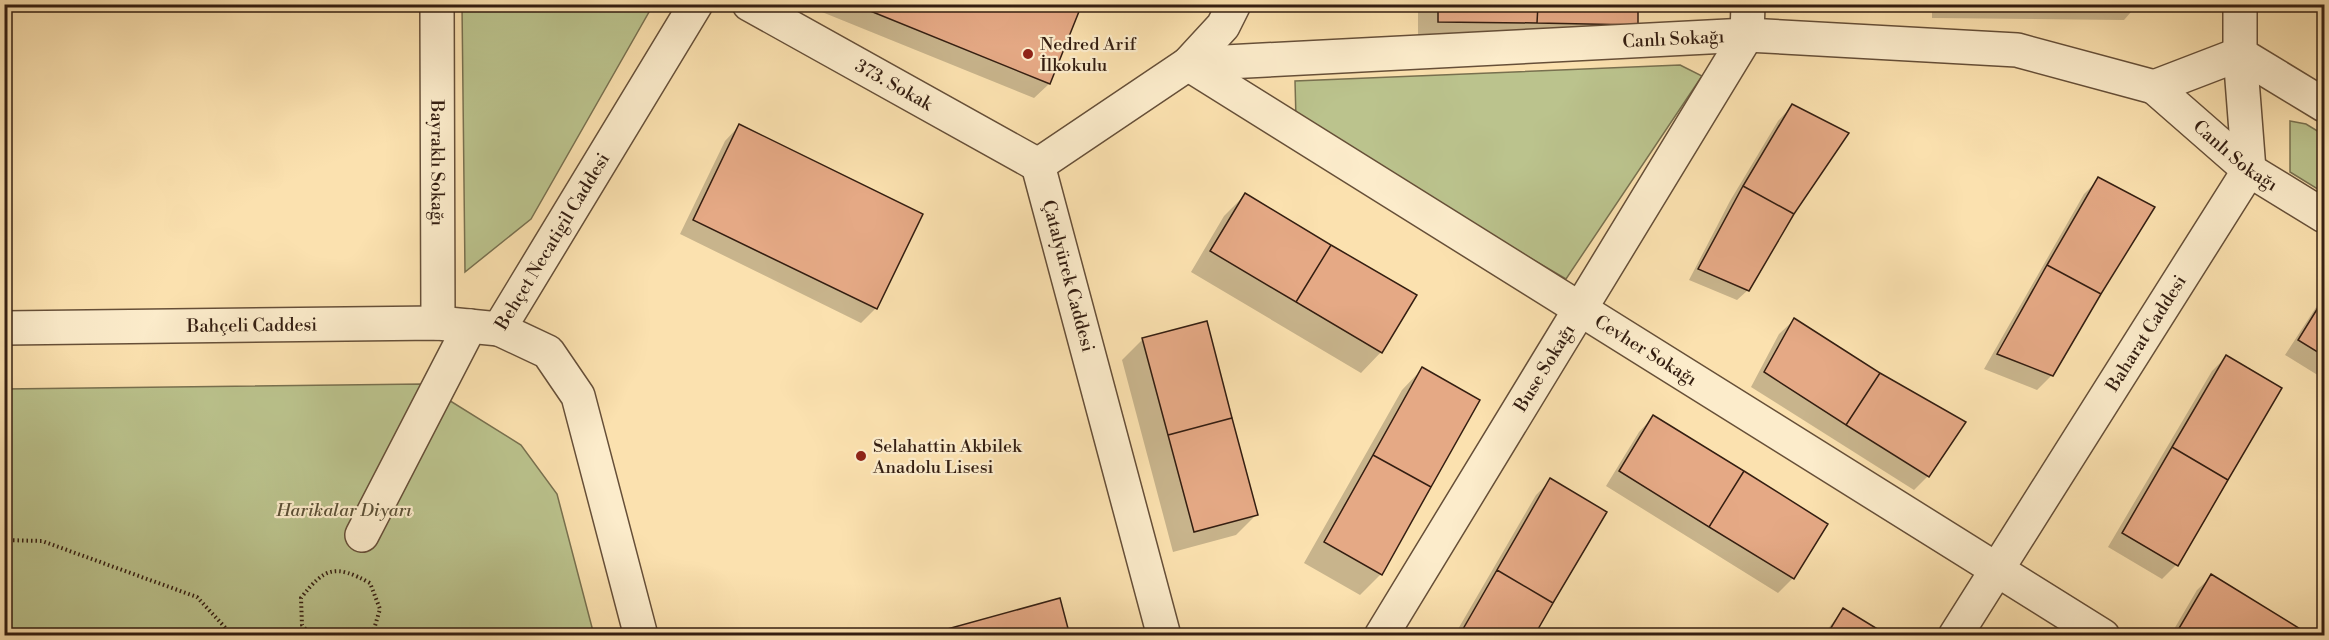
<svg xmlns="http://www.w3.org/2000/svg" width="2329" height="640" font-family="'Libre Bodoni',serif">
<rect width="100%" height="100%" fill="#fbe1af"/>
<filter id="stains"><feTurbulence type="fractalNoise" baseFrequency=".00333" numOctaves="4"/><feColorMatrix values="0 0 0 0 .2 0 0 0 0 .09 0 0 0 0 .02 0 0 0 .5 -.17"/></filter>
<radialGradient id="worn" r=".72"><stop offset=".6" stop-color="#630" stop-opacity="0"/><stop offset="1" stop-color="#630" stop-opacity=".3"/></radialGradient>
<path fill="#bbc38d" stroke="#78704f" stroke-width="1.5" d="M 462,5 L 653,5 L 531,219 L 465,272 Z
M 1680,65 L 1702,76 L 1566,279 L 1296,120 L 1295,81 Z
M 2290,121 L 2306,124 L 2324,135 L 2324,193 L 2290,172 Z
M 423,384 L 521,445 L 557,494 L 594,635 L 5,635 L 4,389 Z"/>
<path fill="#0003" d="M 819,4 L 1081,4 L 1049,84 L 1034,98 L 817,10 Z
M 1418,4 L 1636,4 L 1636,24 L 1418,42 Z
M 1932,4 L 2138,4 L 2124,20 L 1932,18 Z
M 2324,28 L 2324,39 L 2320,36 Z
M 1792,106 L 1792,214 L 1748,290 L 1737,300 L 1689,280 L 1730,201 L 1778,121 Z
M 739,126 L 921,215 L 875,309 L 861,323 L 680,234 L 725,141 Z
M 2099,179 L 2052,375 L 2037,390 L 1984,369 L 2084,194 Z
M 1245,195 L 1381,352 L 1361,373 L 1191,272 L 1224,216 Z
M 2324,295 L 2324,379 L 2285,355 Z
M 1794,320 L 1928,476 L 1914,490 L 1751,387 L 1779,334 Z
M 1143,339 L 1257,514 L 1236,535 L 1173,552 L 1122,360 Z
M 2226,357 L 2176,565 L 2162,579 L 2108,547 L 2212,371 Z
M 1422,369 L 1381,574 L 1360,595 L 1304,563 L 1402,390 Z
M 1653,417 L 1793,578 L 1778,593 L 1606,486 L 1639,432 Z
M 1551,480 L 1532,636 L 1454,636 L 1536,495 Z
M 2212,576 L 2308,636 L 2170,636 L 2197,590 Z
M 1843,610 L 1886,636 L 1822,636 Z"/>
<path fill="#e5a985" stroke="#341e11" stroke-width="1.5" d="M 853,4 L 1082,4 L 1050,84 Z
M 1438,4 L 1538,4 L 1537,23 L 1438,22 Z
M 1538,4 L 1638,4 L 1638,25 L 1537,23 Z
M 2039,4 L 2140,4 L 2140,6 Z
M 1792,104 L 1849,133 L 1794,214 L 1743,186 Z
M 739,124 L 923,214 L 877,309 L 693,220 Z
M 2098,177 L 2155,207 L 2101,294 L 2047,265 Z
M 1743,186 L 1794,214 L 1749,291 L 1698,269 Z
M 1245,193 L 1331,245 L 1296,302 L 1210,251 Z
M 1331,245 L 1417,295 L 1382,353 L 1296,302 Z
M 2047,265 L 2101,294 L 2053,376 L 1997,354 Z
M 2324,298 L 2324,356 L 2298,340 Z
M 1794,318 L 1880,373 L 1846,425 L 1764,372 Z
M 1207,321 L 1232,418 L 1168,435 L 1142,338 Z
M 2226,355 L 2282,388 L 2228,480 L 2172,447 Z
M 1422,367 L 1480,400 L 1431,487 L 1373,455 Z
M 1880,373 L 1966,422 L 1929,477 L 1846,425 Z
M 1653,415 L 1744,471 L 1709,527 L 1619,471 Z
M 1232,418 L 1258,515 L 1194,532 L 1168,435 Z
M 2172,447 L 2228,480 L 2178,566 L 2122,533 Z
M 1373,455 L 1431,487 L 1382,575 L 1324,542 Z
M 1744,471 L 1828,524 L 1794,579 L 1709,527 Z
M 1550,478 L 1607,512 L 1553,603 L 1497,570 Z
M 1497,570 L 1553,603 L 1534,636 L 1459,636 Z
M 2211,574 L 2302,630 L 2299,636 L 2187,636 L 2178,630 Z
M 1060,598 L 1070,636 L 922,636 Z
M 1843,608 L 1889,636 L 1826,636 Z"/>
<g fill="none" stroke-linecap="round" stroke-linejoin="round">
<defs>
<g id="minor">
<path id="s1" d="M 437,4 L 438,323"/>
<path id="s2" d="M 749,4 L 1038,165"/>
<path id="s3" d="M 1188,64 L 2103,636"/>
<path id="s4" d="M 1188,64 L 1747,35 L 2017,50 L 2154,87"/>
<path id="s5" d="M 2324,105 L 2240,54 L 2154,87 L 2249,170 L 2324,216"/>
<path id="s6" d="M 4,328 L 438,323 L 499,329"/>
<path d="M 362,535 L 470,326"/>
<path id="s7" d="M 641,636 L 578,396 L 548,352 L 499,329 L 696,4"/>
<path d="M 1164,636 L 1038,165 L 1188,64 L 1223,26 L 1234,4"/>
<path id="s8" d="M 1381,636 L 1747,35 L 1748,4"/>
<path id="s9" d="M 1955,636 L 2249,170 L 2240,54 L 2240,4"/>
</g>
</defs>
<use href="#minor" stroke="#664f38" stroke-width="36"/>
<path stroke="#341e11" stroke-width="4" stroke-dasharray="1.5 3" stroke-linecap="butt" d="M 4,540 L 42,541 L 197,597 L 233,636
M 311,636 L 302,625 L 301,598 C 325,567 335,564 370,583 L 380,609 L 372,636"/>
<use href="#minor" stroke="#fceccb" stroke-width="33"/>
</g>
<g fill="#8f2418" stroke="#fceccb" stroke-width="2">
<circle cx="1028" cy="54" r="6"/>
<circle cx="861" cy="456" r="6"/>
</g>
<g text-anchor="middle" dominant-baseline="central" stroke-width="4.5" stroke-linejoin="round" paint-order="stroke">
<g font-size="18" fill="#341e11" stroke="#fceccb">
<text stroke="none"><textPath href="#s4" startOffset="486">Canlı Sokağı</textPath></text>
<text stroke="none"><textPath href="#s2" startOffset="166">373. Sokak</textPath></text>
<text stroke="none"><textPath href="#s5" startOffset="297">Canlı Sokağı</textPath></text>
<text stroke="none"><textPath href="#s1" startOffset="159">Bayraklı Sokağı</textPath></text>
<text stroke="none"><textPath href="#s7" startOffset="458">Behçet Necatigil Caddesi</textPath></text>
<text transform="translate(1068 276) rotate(75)">Çatalyürek Caddesi</text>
<text stroke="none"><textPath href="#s6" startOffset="248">Bahçeli Caddesi</textPath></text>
<text stroke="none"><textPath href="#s9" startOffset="358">Baharat Caddesi</textPath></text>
<text stroke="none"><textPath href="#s3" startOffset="540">Cevher Sokağı</textPath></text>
<text stroke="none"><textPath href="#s8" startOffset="314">Buse Sokağı</textPath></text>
</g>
<g font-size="18" fill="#341e11" stroke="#fceccb" text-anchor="start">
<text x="1040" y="44">Nedred Arif<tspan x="1040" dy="21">İlkokulu</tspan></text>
<text x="873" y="446">Selahattin Akbilek<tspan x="873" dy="21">Anadolu Lisesi</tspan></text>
</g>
<g font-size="18" font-style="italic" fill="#5c5036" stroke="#fceccb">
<text x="344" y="510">Harikalar Diyarı</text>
</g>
</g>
<rect width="2329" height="640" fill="none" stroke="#fbe1af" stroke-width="24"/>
<rect x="6" y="6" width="2317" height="628" fill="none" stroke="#341e11" stroke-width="3"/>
<rect x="12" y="12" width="2305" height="616" fill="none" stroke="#341e11" stroke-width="1.5"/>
<rect width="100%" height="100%" filter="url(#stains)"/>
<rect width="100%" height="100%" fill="url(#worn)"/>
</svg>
